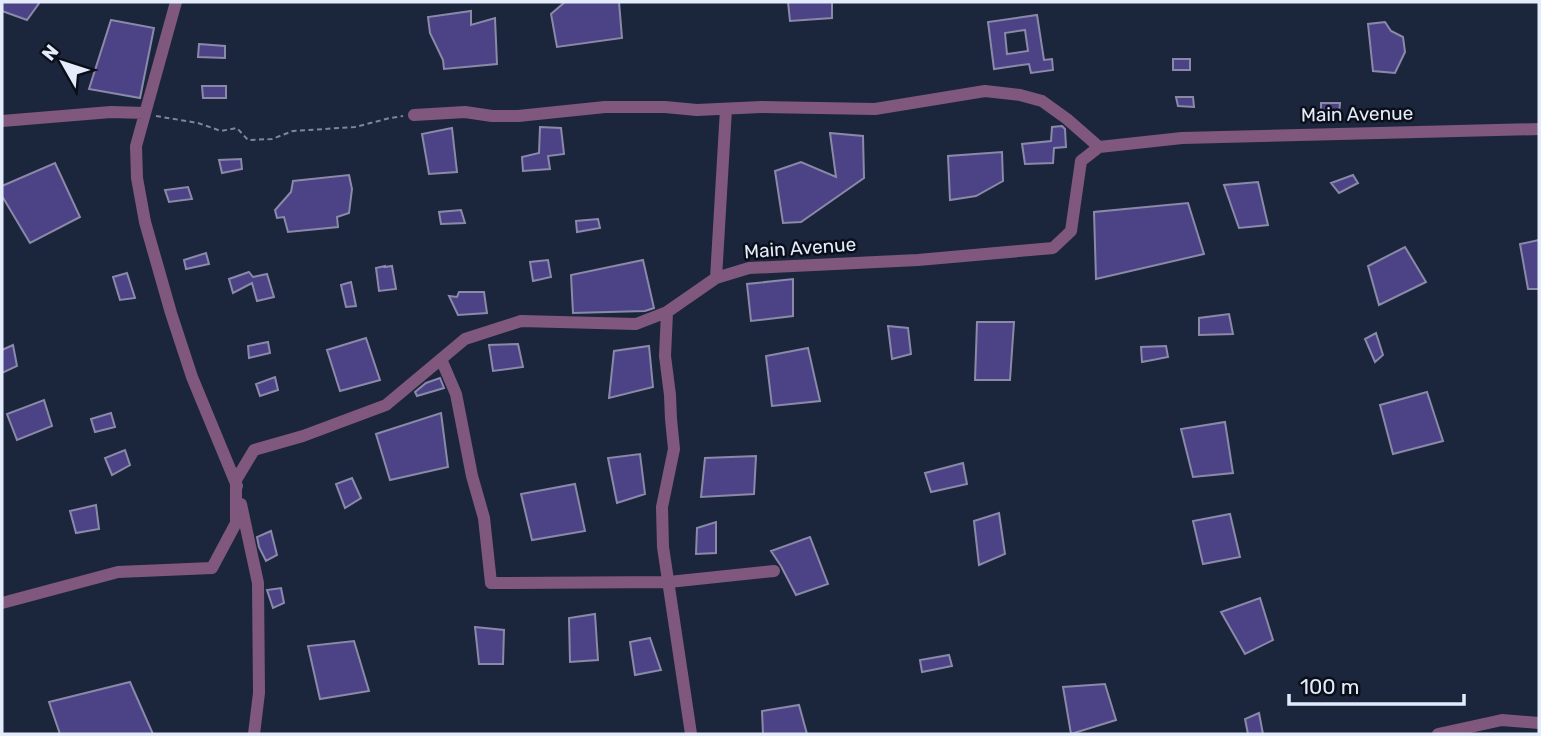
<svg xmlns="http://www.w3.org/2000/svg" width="1541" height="736" font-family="Rubik,sans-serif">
<rect width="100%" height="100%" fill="#1b263d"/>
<path fill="#4c4386" stroke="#8a89a8" stroke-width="2" fill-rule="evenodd" d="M 2,2 L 40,2 L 27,20 L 2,11 Z
M 565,2 L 619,2 L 622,38 L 557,47 L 551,14 Z
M 788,2 L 832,2 L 832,18 L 790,21 Z
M 471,11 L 471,25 L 495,18 L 497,64 L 444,69 L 443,60 L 430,33 L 428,17 Z
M 1037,15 L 1044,60 L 1052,59 L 1053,70 L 1031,73 L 1029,64 L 994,69 L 988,22 ZM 1025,30 L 1028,51 L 1007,54 L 1005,33 Z
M 111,20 L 154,28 L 140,98 L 89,89 Z
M 1385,22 L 1391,31 L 1403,37 L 1405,52 L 1395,73 L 1373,71 L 1368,24 Z
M 199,44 L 225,46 L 225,58 L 198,57 Z
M 1173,59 L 1190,59 L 1190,70 L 1173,70 Z
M 202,86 L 226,86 L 226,98 L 203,98 Z
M 1176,97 L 1193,97 L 1194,107 L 1178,106 Z
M 1321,103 L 1340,103 L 1339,113 L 1321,115 Z
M 1062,126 L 1065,129 L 1066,147 L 1054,148 L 1053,163 L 1025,164 L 1022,144 L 1051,141 L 1052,127 Z
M 540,127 L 561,128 L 564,154 L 548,156 L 550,169 L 523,171 L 522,157 L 539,153 Z
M 452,128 L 457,172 L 429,174 L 422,134 Z
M 830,133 L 863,136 L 864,178 L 801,222 L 783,223 L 775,171 L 801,162 L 836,177 Z
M 1002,152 L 1003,181 L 976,196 L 950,200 L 948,156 Z
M 241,159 L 242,169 L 222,173 L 219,160 Z
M 55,163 L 80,217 L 30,243 L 2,196 L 2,186 Z
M 349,175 L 352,189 L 349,213 L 337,217 L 338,227 L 288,232 L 284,217 L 277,218 L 275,210 L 291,192 L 293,181 Z
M 1353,175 L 1358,183 L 1339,193 L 1331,183 Z
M 1258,182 L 1268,225 L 1239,228 L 1224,185 Z
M 188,187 L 192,199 L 169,202 L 165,190 Z
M 1188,203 L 1204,254 L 1096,279 L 1094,212 Z
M 461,210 L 465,223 L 441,224 L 439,212 Z
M 598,219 L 600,228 L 577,232 L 576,221 Z
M 1539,240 L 1539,289 L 1528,289 L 1520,244 Z
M 1405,247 L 1426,282 L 1379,305 L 1368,266 Z
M 206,253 L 209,264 L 186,269 L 184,260 Z
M 548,260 L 551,277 L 533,281 L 530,262 Z
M 643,260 L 654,308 L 645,311 L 573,313 L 571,275 Z
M 385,266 L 385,267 L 392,266 L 396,289 L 379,291 L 376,268 Z
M 249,272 L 253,277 L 267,274 L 274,297 L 257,301 L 252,283 L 233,293 L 229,279 Z
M 127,273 L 135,298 L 120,300 L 113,277 Z
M 793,279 L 793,316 L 751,321 L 747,284 Z
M 351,282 L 356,306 L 346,307 L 341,285 Z
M 459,292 L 484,292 L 487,313 L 458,315 L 449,296 L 457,297 Z
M 1229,314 L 1233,334 L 1199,335 L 1199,318 Z
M 977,322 L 1014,322 L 1010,380 L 975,380 Z
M 888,326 L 908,328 L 911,354 L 892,359 Z
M 1376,333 L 1383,355 L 1375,362 L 1365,339 Z
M 366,338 L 380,380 L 340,391 L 327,350 Z
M 268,342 L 270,353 L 249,358 L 248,346 Z
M 518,344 L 523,367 L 493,371 L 489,345 Z
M 13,345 L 17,366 L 2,373 L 2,350 Z
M 649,346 L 653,387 L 609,398 L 614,351 Z
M 1166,346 L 1168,357 L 1142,362 L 1141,347 Z
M 808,348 L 820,401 L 772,406 L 766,356 Z
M 275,377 L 278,390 L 260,396 L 256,384 Z
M 440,378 L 444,388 L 417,396 L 415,392 L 426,383 Z
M 1427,392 L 1443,441 L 1393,454 L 1380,405 Z
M 44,400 L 52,426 L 17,440 L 7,414 Z
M 111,413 L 115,427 L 95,432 L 91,419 Z
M 441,413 L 448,467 L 390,480 L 376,434 Z
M 1225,422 L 1233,473 L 1193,477 L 1181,429 Z
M 125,450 L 130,465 L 112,475 L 105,458 Z
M 640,454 L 645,494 L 617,503 L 608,458 Z
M 756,456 L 754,494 L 701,497 L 705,458 Z
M 963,463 L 967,484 L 931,492 L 925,473 Z
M 352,478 L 361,498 L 345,508 L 336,484 Z
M 575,484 L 585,531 L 532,540 L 521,494 Z
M 96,505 L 99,529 L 76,533 L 70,511 Z
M 999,513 L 1005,554 L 979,565 L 974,521 Z
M 1230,514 L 1240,557 L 1203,564 L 1193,521 Z
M 716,522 L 716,553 L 696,554 L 697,528 Z
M 271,531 L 277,555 L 266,561 L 259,547 L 257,537 Z
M 810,537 L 828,584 L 796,595 L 781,566 L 771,551 Z
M 281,588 L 284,603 L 273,608 L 267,590 Z
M 1260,598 L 1273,640 L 1245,654 L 1221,612 Z
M 595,614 L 598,660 L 570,662 L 569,618 Z
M 475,627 L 504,630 L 503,664 L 479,664 Z
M 650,638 L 661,670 L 635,675 L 630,642 Z
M 354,641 L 369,691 L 320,699 L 308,646 Z
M 949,655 L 952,666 L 922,672 L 920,660 Z
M 130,682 L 153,734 L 60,734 L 49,702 Z
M 1105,684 L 1116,720 L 1071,734 L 1063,687 Z
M 799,705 L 807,734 L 763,734 L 762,711 Z
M 1259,713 L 1263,734 L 1248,734 L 1245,719 Z"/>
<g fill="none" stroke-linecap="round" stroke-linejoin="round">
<path stroke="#7e879a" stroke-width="2" stroke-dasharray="5 3.5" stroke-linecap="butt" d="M 156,116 L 198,123 L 221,131 L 237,128 L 248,140 L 272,139 L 293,131 L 355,127 L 390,118 L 403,116"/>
<path stroke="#80587d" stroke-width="12" d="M 176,2 L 136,146 L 137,178 L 145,222 L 171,313 L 192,377 L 237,486
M 414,115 L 465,112 L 492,116 L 518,116 L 605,107 L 665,107 L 697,110 L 761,107 L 875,109 L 985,91 L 1020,95 L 1042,101 L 1067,119 L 1099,147
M 2,121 L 111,112 L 145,113
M 716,278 L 726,109
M 667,312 L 665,356 L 670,395 L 671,419 L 674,449 L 662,507 L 663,547 L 691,734
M 441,359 L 456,394 L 472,476 L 484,518 L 491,583 L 669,582 L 774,571
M 241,504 L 258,583 L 259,693 L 254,734
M 2,603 L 118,572 L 212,568 L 236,523 L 236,480 L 254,450 L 303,436 L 386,405 L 465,339 L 521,321 L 636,324 L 667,312 L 716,278 L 749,268 L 918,260 L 1053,248 L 1071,231 L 1081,161 L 1099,147 L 1182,138 L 1539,129
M 1438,734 L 1502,720 L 1539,723"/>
</g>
<g text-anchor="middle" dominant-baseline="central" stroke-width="5" stroke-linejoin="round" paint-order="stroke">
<g font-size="19" fill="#e4ecfb" stroke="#0a0f19">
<text transform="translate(1357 114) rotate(-1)">Main Avenue</text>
<text transform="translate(800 248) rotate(-4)">Main Avenue</text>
</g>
</g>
<rect width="1541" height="736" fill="none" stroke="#e4ecfb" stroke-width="7"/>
<g transform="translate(63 63) rotate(309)" stroke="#0a0f19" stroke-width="5" paint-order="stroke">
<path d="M0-5L12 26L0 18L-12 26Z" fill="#e4ecfb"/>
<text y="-10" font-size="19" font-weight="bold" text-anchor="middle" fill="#e4ecfb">N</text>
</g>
<path d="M1289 694v10h175v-10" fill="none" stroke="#e4ecfb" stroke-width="3.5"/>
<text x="1300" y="694" font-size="21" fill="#e4ecfb" stroke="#0a0f19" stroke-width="5" paint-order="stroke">100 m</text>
</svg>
